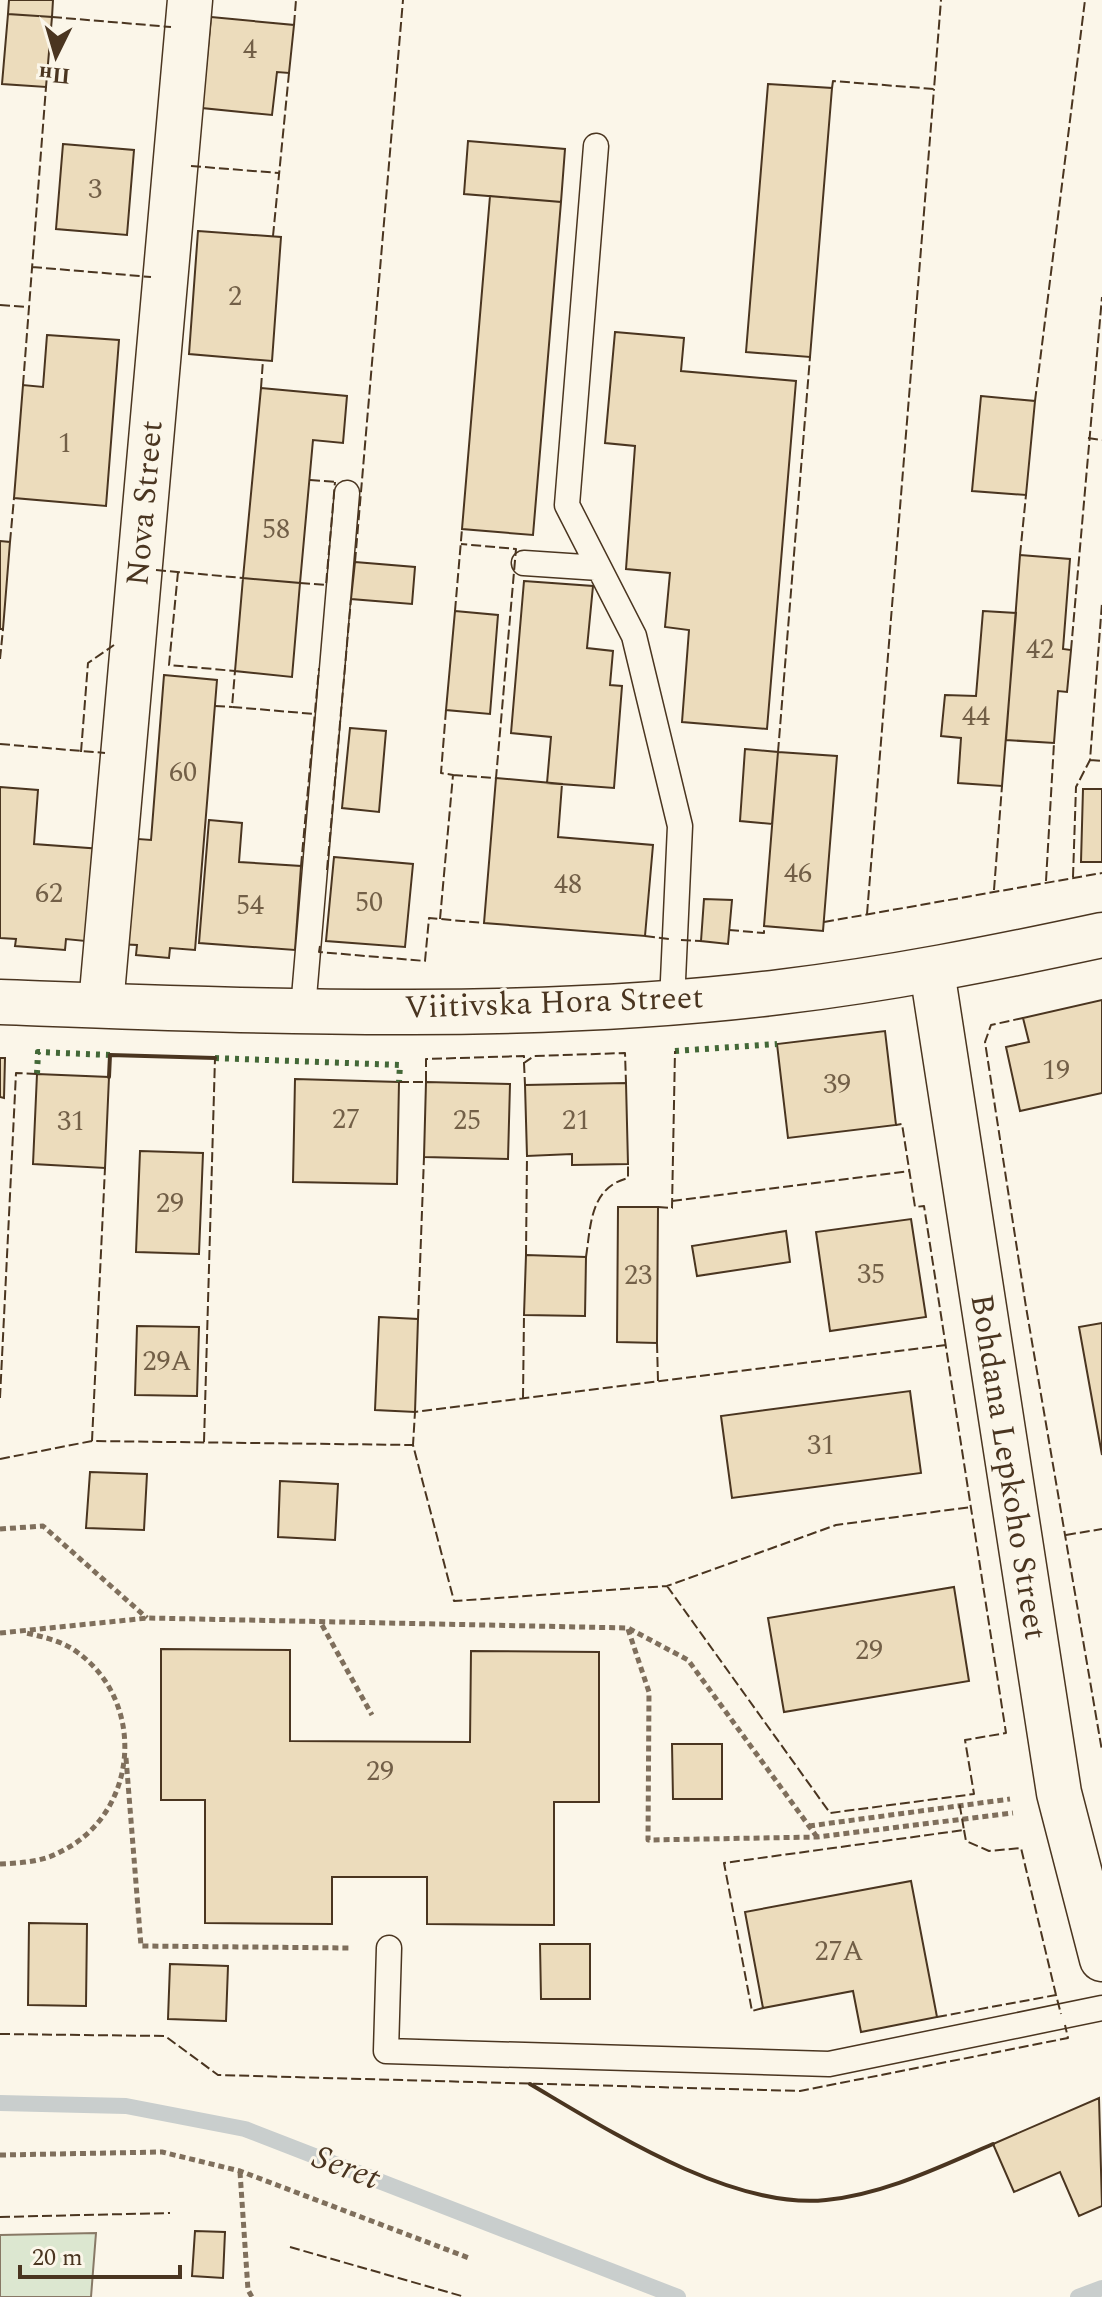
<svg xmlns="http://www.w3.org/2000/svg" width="1102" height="2297" font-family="Spectral,serif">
<rect width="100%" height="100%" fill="#fbf6e9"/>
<path fill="#dce7d0" stroke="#887966" stroke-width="2" d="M 96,2233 L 91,2297 L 0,2297 L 0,2235 Z"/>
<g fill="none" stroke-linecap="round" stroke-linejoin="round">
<path stroke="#c9cecd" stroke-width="16" d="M 0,2103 L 126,2106 L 245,2129 L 678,2297
M 1078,2297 L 1102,2288"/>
</g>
<path fill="#ecdcbc" stroke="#4a3520" stroke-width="2" d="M 9,0 L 53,0 L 52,17 L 8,14 Z
M 8,14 L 52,17 L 46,87 L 2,84 Z
M 211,17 L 294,25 L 289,73 L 277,72 L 272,115 L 202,108 Z
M 768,84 L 832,88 L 810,357 L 746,352 Z
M 468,141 L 565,149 L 561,202 L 464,194 Z
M 63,144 L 134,150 L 127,235 L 56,229 Z
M 490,196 L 561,202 L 533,535 L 462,529 Z
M 198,231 L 281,237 L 272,361 L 189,354 Z
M 615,332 L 684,338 L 681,371 L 796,381 L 767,729 L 682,722 L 689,630 L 665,627 L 670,573 L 626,569 L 635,446 L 605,443 Z
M 47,335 L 119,340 L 106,506 L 14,498 L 23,385 L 43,387 Z
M 261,388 L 347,396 L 343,443 L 313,440 L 300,583 L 243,578 Z
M 981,396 L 1035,401 L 1026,495 L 972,491 Z
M 0,541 L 10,542 L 3,629 L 0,629 Z
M 1020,555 L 1070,559 L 1063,649 L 1071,650 L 1067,692 L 1058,691 L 1054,743 L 1006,740 Z
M 355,562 L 415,567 L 412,604 L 351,599 Z
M 243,578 L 300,583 L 292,677 L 235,671 Z
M 524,581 L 593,586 L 587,648 L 613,651 L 610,685 L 622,686 L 614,788 L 547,783 L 551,737 L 511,733 Z
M 455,611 L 498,615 L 490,714 L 446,710 Z
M 983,611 L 1016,613 L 1002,786 L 958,783 L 961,738 L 941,736 L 945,695 L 976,696 Z
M 164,675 L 217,680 L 195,950 L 170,948 L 169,958 L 136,955 L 137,945 L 116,944 L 125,838 L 151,840 Z
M 350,728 L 386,731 L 379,812 L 342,808 Z
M 745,749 L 778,752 L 772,824 L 740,821 Z
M 778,752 L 837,756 L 823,931 L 764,926 Z
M 496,778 L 562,784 L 558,837 L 653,845 L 645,936 L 484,923 Z
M 0,787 L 38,790 L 34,844 L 102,849 L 95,942 L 66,939 L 65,950 L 15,946 L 16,939 L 0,938 Z
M 1083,789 L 1102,789 L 1102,862 L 1081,862 Z
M 209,820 L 242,823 L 239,862 L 301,866 L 295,950 L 199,943 Z
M 334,857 L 413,864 L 405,947 L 326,941 Z
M 704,899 L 732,900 L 728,944 L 701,941 Z
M 1102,1000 L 1102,1093 L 1020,1111 L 1006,1047 L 1029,1042 L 1023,1018 Z
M 885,1031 L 896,1125 L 788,1138 L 777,1044 Z
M 0,1058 L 5,1058 L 4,1098 L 0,1097 Z
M 37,1074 L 109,1077 L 105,1168 L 33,1164 Z
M 295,1079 L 399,1082 L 397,1184 L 293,1182 Z
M 426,1082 L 510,1084 L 508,1159 L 424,1157 Z
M 626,1083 L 628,1164 L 572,1165 L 572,1154 L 527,1156 L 525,1085 Z
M 140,1151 L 203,1153 L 199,1254 L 136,1252 Z
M 618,1207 L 658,1207 L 657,1343 L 617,1342 Z
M 911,1219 L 926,1317 L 830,1331 L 816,1232 Z
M 786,1231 L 790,1262 L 697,1276 L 692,1246 Z
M 526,1255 L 586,1257 L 585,1316 L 524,1315 Z
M 379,1317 L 418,1319 L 415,1412 L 375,1410 Z
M 1102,1323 L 1102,1455 L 1079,1327 Z
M 137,1326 L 199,1327 L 197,1396 L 135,1395 Z
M 910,1391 L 921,1473 L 732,1498 L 721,1416 Z
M 90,1472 L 147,1474 L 144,1530 L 86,1528 Z
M 280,1481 L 338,1484 L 335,1540 L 278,1537 Z
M 954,1587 L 969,1681 L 784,1712 L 768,1618 Z
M 161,1649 L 290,1650 L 290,1741 L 470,1742 L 471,1651 L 599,1652 L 599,1802 L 554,1802 L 554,1925 L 427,1924 L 427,1877 L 332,1877 L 332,1924 L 205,1923 L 205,1800 L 161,1800 Z
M 672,1744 L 722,1744 L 722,1799 L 673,1799 Z
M 911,1881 L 937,2017 L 861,2032 L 853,1991 L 763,2008 L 745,1912 Z
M 29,1923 L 87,1924 L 86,2006 L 28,2005 Z
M 540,1944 L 590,1944 L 590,1999 L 541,1999 Z
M 170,1964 L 228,1966 L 226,2021 L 168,2019 Z
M 1099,2098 L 1102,2206 L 1079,2216 L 1060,2172 L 1014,2192 L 993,2144 Z
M 195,2231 L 225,2232 L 223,2278 L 192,2276 Z"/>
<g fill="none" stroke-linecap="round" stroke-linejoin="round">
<defs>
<path id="lane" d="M 596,146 L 567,505 L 634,636 L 680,826 L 672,1002
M 524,563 L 599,568
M 303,1009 L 347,493
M 389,1948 L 386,2051 L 829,2064 L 1102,2008"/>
<path id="street" d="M 932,971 L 1059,1793 L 1102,1959
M 101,1005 L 190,0"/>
<path id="secondary" d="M 0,1002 C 254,1011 528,1023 780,992 C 889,979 995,958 1102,935"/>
</defs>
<use href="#lane" stroke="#4a3520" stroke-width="27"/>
<use href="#street" stroke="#4a3520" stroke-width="47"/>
<use href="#secondary" stroke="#4a3520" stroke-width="47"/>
<path stroke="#7f6f5c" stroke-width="5" stroke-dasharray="6 4" stroke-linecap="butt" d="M 0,1529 L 43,1526 L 147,1618
M 322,1625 L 372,1715
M 628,1629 L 649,1692 L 648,1840 L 817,1837 L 1013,1813
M 0,1633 L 148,1618 L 628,1628 L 688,1660 L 817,1837
M 126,1758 L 141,1946 L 351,1948
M 809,1826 L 1010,1799
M 0,1864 C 20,1863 42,1862 60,1852 C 138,1815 148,1703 77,1652 C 62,1641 44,1637 26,1633
M 0,2155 L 162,2152 L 240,2171 L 469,2258
M 240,2172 L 248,2290 L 252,2297"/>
<use href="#lane" stroke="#fbf6e9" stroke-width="24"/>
<use href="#street" stroke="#fbf6e9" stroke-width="44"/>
<use href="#secondary" stroke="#fbf6e9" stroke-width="44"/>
<path stroke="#436837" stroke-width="6" stroke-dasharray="4 6" stroke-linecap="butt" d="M 675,1051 L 777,1044
M 215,1058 L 400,1065 L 399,1082
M 37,1074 L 38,1052 L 110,1055"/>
<path stroke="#4a3520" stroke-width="2" stroke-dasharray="10 4" stroke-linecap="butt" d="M 52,17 L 171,27
M 294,25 L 296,0
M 832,88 L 833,81 L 934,89 L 941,0
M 191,166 L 279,173
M 273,236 L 289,73
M 32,267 L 151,277
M 0,305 L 29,307
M 23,385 L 46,87
M 261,388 L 263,360
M 1035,401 L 1085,0
M 1088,438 L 1102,440
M 310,480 L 338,482
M 10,542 L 14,498
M 1020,555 L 1026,495
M 355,562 L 403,0
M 156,570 L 243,578
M 178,572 L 169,665 L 235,671 L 232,707 L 315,714
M 300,583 L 326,585 L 335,482
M 455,611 L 462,529
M 1071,650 L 1102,297
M 0,659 L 3,629
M 215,706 L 232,707
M 0,744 L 105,753
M 81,752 L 88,663 L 114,645
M 778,752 L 810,357
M 1090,760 L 1102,761
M 453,775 L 496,778 L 516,549 L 461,544
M 301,866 L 319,668
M 327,870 L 351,599
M 1073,877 L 1076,787 L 1090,760 L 1102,603
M 1046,881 L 1054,743
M 994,890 L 1002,786
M 867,914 L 934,89
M 440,919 L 453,775 L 441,773 L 446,710
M 824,922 L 1102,873
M 729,930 L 764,933 L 764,926
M 645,936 L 669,939
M 681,940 L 701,941
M 320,946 L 319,952 L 425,961 L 429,918 L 484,923
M 1023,1018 L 991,1025 L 985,1042 L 1026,1307 L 1102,1751
M 524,1063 L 525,1085
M 399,1082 L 426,1082 L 426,1059 L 524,1056 L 524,1063 L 534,1056 L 625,1053 L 626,1083
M 672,1201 L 910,1171
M 658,1207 L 672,1208 L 675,1051
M 526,1255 L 527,1156
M 586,1257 C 591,1224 590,1188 628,1178 L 628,1164
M 418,1319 L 424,1157
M 657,1343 L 658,1381
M 946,1345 L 415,1412 L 413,1445 L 454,1601 L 667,1586 L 836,1525 L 971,1507
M 0,1398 L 16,1073 L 37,1074
M 523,1398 L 524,1315
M 92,1441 L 105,1168
M 204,1442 L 215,1058
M 0,1459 L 92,1441 L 413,1445
M 1066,1535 L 1102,1529
M 667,1586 L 830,1813 L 974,1794 L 965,1740 L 1006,1733 L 924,1206 L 915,1207 L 902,1124 L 896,1125
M 964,1830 L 966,1841 L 989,1851 L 1021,1848 L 1056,1995
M 763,2008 L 752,2011 L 724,1863 L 964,1830 L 959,1801
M 937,2017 L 1056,1995 L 1061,2014
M 0,2034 L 165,2036 L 218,2075 L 800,2091 L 1068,2038 L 1065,2025
M 0,2217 L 170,2213
M 290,2247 L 465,2297"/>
<path stroke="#4a3520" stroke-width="4" d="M 109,1077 L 110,1055 L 215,1058
M 530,2084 C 608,2130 732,2210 826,2200 C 885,2194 939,2167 993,2144"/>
</g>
<g text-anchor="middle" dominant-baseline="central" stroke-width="6" stroke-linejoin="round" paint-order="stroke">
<g font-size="28" fill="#725f47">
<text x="250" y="49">4</text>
<text x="95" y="189">3</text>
<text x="235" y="296">2</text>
<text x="65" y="443">1</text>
<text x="276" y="529">58</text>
<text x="1040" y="649">42</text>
<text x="976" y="716">44</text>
<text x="183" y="772">60</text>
<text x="798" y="873">46</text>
<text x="568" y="884">48</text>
<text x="49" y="893">62</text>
<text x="369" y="902">50</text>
<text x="250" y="905">54</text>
<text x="1056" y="1070">19</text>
<text x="837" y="1084">39</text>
<text x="346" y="1119">27</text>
<text x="467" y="1120">25</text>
<text x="576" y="1120">21</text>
<text x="71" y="1121">31</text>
<text x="170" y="1203">29</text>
<text x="871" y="1274">35</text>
<text x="638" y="1275">23</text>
<text x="167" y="1361">29А</text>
<text x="821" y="1445">31</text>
<text x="869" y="1650">29</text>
<text x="380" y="1771">29</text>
<text x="839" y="1951">27А</text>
</g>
<g font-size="32" fill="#4a3520" stroke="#fbf6e9">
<text transform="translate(145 503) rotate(-85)">Nova Street</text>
<text transform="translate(554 1003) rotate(-2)">Viitivska Hora Street</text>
<text transform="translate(1008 1467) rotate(81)">Bohdana Lepkoho Street</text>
</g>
<g font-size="34" font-style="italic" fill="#4a3520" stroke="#fbf6e9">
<text transform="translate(346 2168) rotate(21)">Seret</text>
</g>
</g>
<g transform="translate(56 56) rotate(185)" stroke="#fbf6e9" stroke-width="6" paint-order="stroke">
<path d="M0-6L14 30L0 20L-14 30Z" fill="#4a3520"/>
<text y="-12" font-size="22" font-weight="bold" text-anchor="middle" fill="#4a3520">Пн</text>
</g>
<path d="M20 2265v12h160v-12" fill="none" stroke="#4a3520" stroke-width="4"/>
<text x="32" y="2265" font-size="24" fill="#4a3520" stroke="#fbf6e9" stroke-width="6" paint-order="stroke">20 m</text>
</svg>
